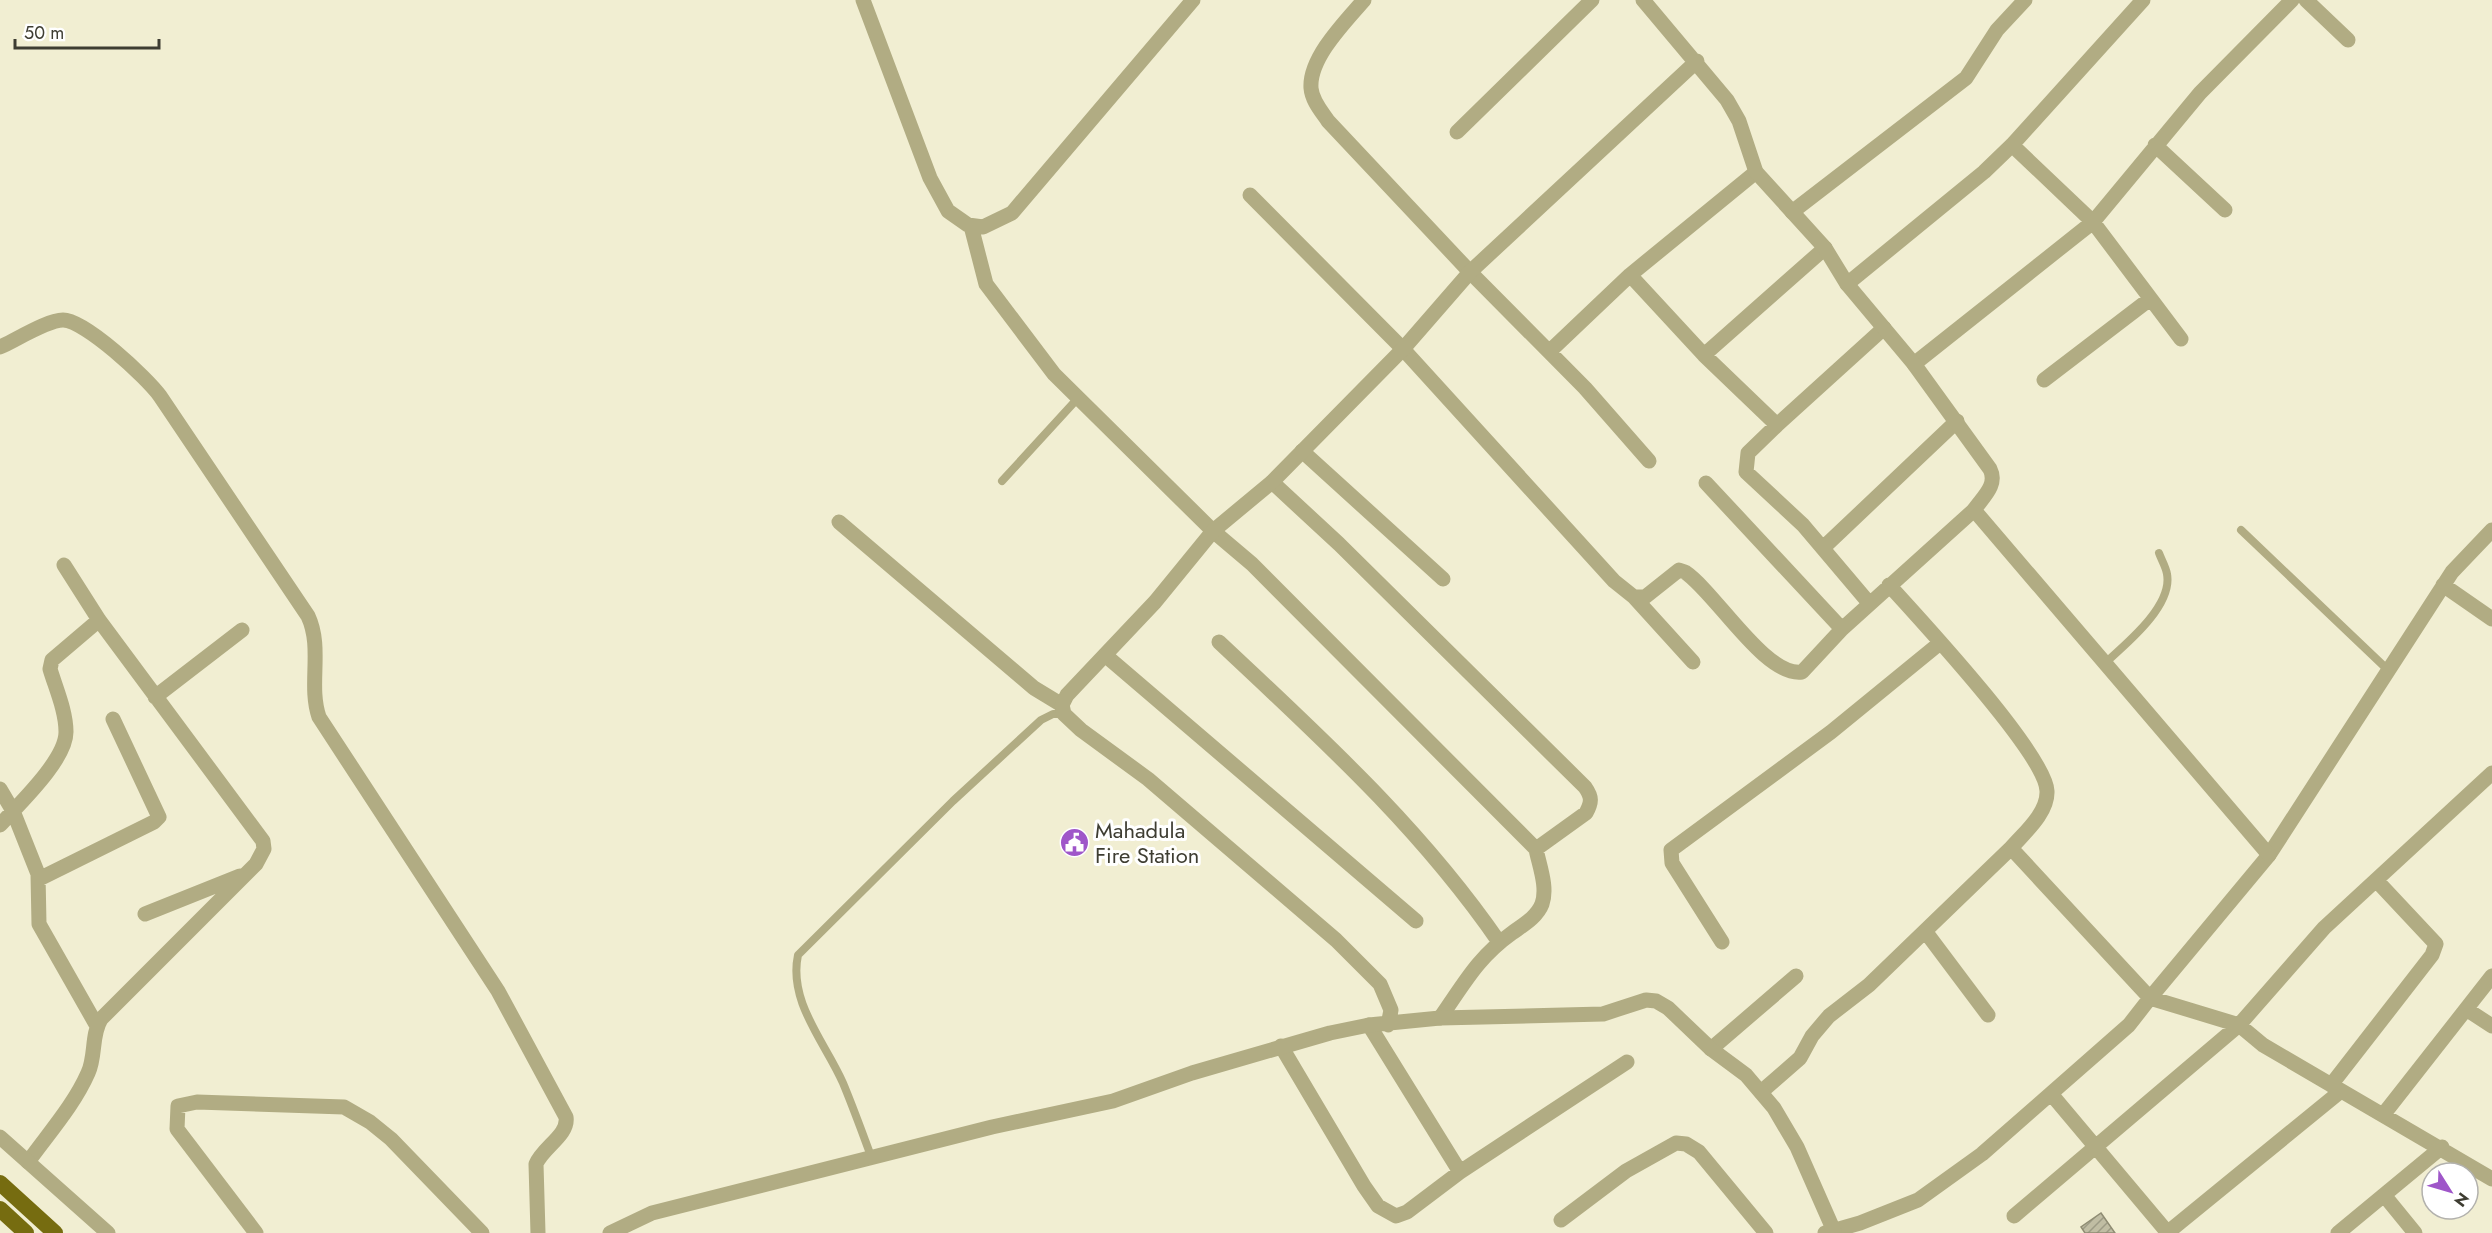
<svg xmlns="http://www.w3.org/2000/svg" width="2492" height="1233" font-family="Jost,sans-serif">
<defs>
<pattern id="building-hatch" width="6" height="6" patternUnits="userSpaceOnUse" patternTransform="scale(1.5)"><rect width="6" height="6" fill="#c0bda3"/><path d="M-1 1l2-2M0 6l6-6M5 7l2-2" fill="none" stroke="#9d9b85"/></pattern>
</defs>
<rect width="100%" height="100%" fill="#f1eed2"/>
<path fill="url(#building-hatch)" stroke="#8f8c73" stroke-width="1.5" d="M 2101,1213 L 2115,1233 L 2085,1233 L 2081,1227 Z"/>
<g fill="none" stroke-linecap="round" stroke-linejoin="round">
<path stroke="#b1ac83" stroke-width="8" d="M 1002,481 L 1079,397
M 2241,530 L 2388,670
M 2105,663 C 2126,644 2173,606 2167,574 C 2166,567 2161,559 2159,553
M 871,1156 C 862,1132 853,1107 843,1083 C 825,1042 788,1002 798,955 L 953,801 L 1041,720 L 1053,714 L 1064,714"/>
<path stroke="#b1ac83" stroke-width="15" d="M 863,0 L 930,178 L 948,211 L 968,225 L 983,227 L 1012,213 L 1193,0
M 1364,0 C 1345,22 1309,58 1311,88 C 1312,101 1322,112 1328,121 L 1470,272 L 1585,388 L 1649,461
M 2306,0 L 2348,40
M 1457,132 L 1592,0
M 2012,145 L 2093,222 L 2181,339
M 2155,145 L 2225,210
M 1250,195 L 1403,349 L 1614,581 L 1634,597 L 1645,597 L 1679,570 L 1685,572 C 1716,593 1765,677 1802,672 L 1842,629 L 1974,510
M 1792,212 L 1966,78 L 1997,30 L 2025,0
M 971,226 L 986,284 L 1054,374 L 1213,531 L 1252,564 L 1536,849 C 1539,865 1548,887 1542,904 C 1537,917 1523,925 1512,933 C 1477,958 1464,984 1440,1018
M 1630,275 L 1704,355 L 1777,425 L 1884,328
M 1847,284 L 1984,172 L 2012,145 L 2143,0
M 0,347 C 16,340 47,320 63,320 C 85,320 147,378 160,396 L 308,616 C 323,648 308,685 319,717 L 498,991 L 566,1117 C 569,1135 543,1147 536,1164 L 538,1233
M 1550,351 L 1630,275 L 1756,172
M 1704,355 L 1825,248
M 1914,364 L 2093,222 L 2200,93 L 2292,0
M 2044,380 L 2150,299
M 1777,425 L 1748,453 L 1746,472 L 1803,525 L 1869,603
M 1302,451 L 1443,579
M 1272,482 L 1339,544 L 1585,787 C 1592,797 1592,802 1586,813 L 1536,849
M 1706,483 L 1842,629
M 839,522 L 1034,688 L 1062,705
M 1823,548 L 1957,421
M 1889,585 C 1919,618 2046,755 2047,791 C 2048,813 2024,833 2011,848
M 2443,585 L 2492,619
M 1634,597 L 1693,662
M 1219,642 C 1321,738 1419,826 1499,942
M 1105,655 L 1416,921
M 155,697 L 242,630
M 0,789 L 13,811 L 38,874 L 39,924 L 97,1026
M 0,825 C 19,804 66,760 66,732 C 66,711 56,689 50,669 L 52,660 L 99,620
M 39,879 L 154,822 L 159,817 L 113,719
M 145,914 L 240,876
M 1925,931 L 1988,1015
M 1722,942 L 1672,863 L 1671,850 L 1831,732 L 1940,643
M 2466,1009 L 2492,1026
M 1369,1025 L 1460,1172
M 1281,1046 L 1364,1186 L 1378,1206 L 1396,1216 L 1407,1212 L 1460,1172 L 1627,1062
M 1711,1049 L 1796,976
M 2331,1085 L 2432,955 L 2436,944 L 2376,880
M 1761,1092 L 1800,1058 L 1812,1036 L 1829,1016 L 1869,985 L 2011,848 L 2150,998 L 2269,855 L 2452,572 L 2492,530
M 2052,1095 L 2168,1233
M 2383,1115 L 2492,976
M 28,1162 C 48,1134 74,1105 88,1073 C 96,1056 91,1035 101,1019 L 256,864 L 264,849 L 263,841 L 99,620 L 64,565
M 2384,1195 L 2415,1233
M 2014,1216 L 2239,1025 L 2324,928 L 2492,773
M 1561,1220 L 1626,1171 L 1676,1143 L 1686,1144 L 1699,1152 L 1766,1233
M 256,1233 L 177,1129 L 178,1106 L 197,1102 L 344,1107 L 370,1122 L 391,1139 L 482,1233
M 1825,1233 L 1860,1223 L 1918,1200 L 1982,1154 L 2129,1025 L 2150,998 L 2239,1025 L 2263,1045 L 2492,1179
M 2167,1233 L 2341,1091
M 2338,1233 L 2442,1147"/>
<path stroke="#b1ac83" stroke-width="15" d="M 1643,0 L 1727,100 L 1739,121 L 1756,172 L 1825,248 L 1847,284 L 1914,364 L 1990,469 C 1998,485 1983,497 1974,510 L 2269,855
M 1388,1025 L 1391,1010 L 1380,984 L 1336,940 L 1148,779 L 1081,730 L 1064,714 L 1062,705 L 1067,695 L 1155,602 L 1213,531 L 1272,482 L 1403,349 L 1470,272 L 1697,61
M 0,1137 L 108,1233
M 610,1233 L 652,1213 L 992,1127 L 1113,1101 L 1192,1073 L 1330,1033 L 1369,1025 L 1440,1018 L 1603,1014 L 1646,1000 L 1656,1001 L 1668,1008 L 1711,1049 L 1746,1075 L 1774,1108 L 1797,1147 L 1834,1231"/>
<path stroke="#766c10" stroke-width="16" d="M 0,1183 L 55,1233
M 0,1209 L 26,1233"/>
</g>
<defs>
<symbol id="civic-disc" viewBox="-11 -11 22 22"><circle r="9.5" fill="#9f56c9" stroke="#fff"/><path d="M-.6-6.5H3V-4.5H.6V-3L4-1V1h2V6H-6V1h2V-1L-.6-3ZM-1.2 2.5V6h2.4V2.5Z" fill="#fff"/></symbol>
</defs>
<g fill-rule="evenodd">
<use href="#civic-disc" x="1058" y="826" width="33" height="33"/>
</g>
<g text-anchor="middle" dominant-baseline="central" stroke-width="6" stroke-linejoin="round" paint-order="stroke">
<g font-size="22" fill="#3e3d32" stroke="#fff" text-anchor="start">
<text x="1095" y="830">Mahadula<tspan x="1095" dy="25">Fire Station</tspan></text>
</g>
</g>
<g transform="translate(2450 1191) rotate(127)"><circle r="28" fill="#ffffff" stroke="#b2b1ad" stroke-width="1.5"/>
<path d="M0-4.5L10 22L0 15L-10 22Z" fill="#9f56c9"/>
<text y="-9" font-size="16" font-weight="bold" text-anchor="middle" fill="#3e3d32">N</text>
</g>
<path d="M15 39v9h144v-9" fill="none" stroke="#3e3d32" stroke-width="3"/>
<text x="24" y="39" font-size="18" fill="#3e3d32" stroke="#ffffff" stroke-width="4.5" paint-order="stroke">50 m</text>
</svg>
